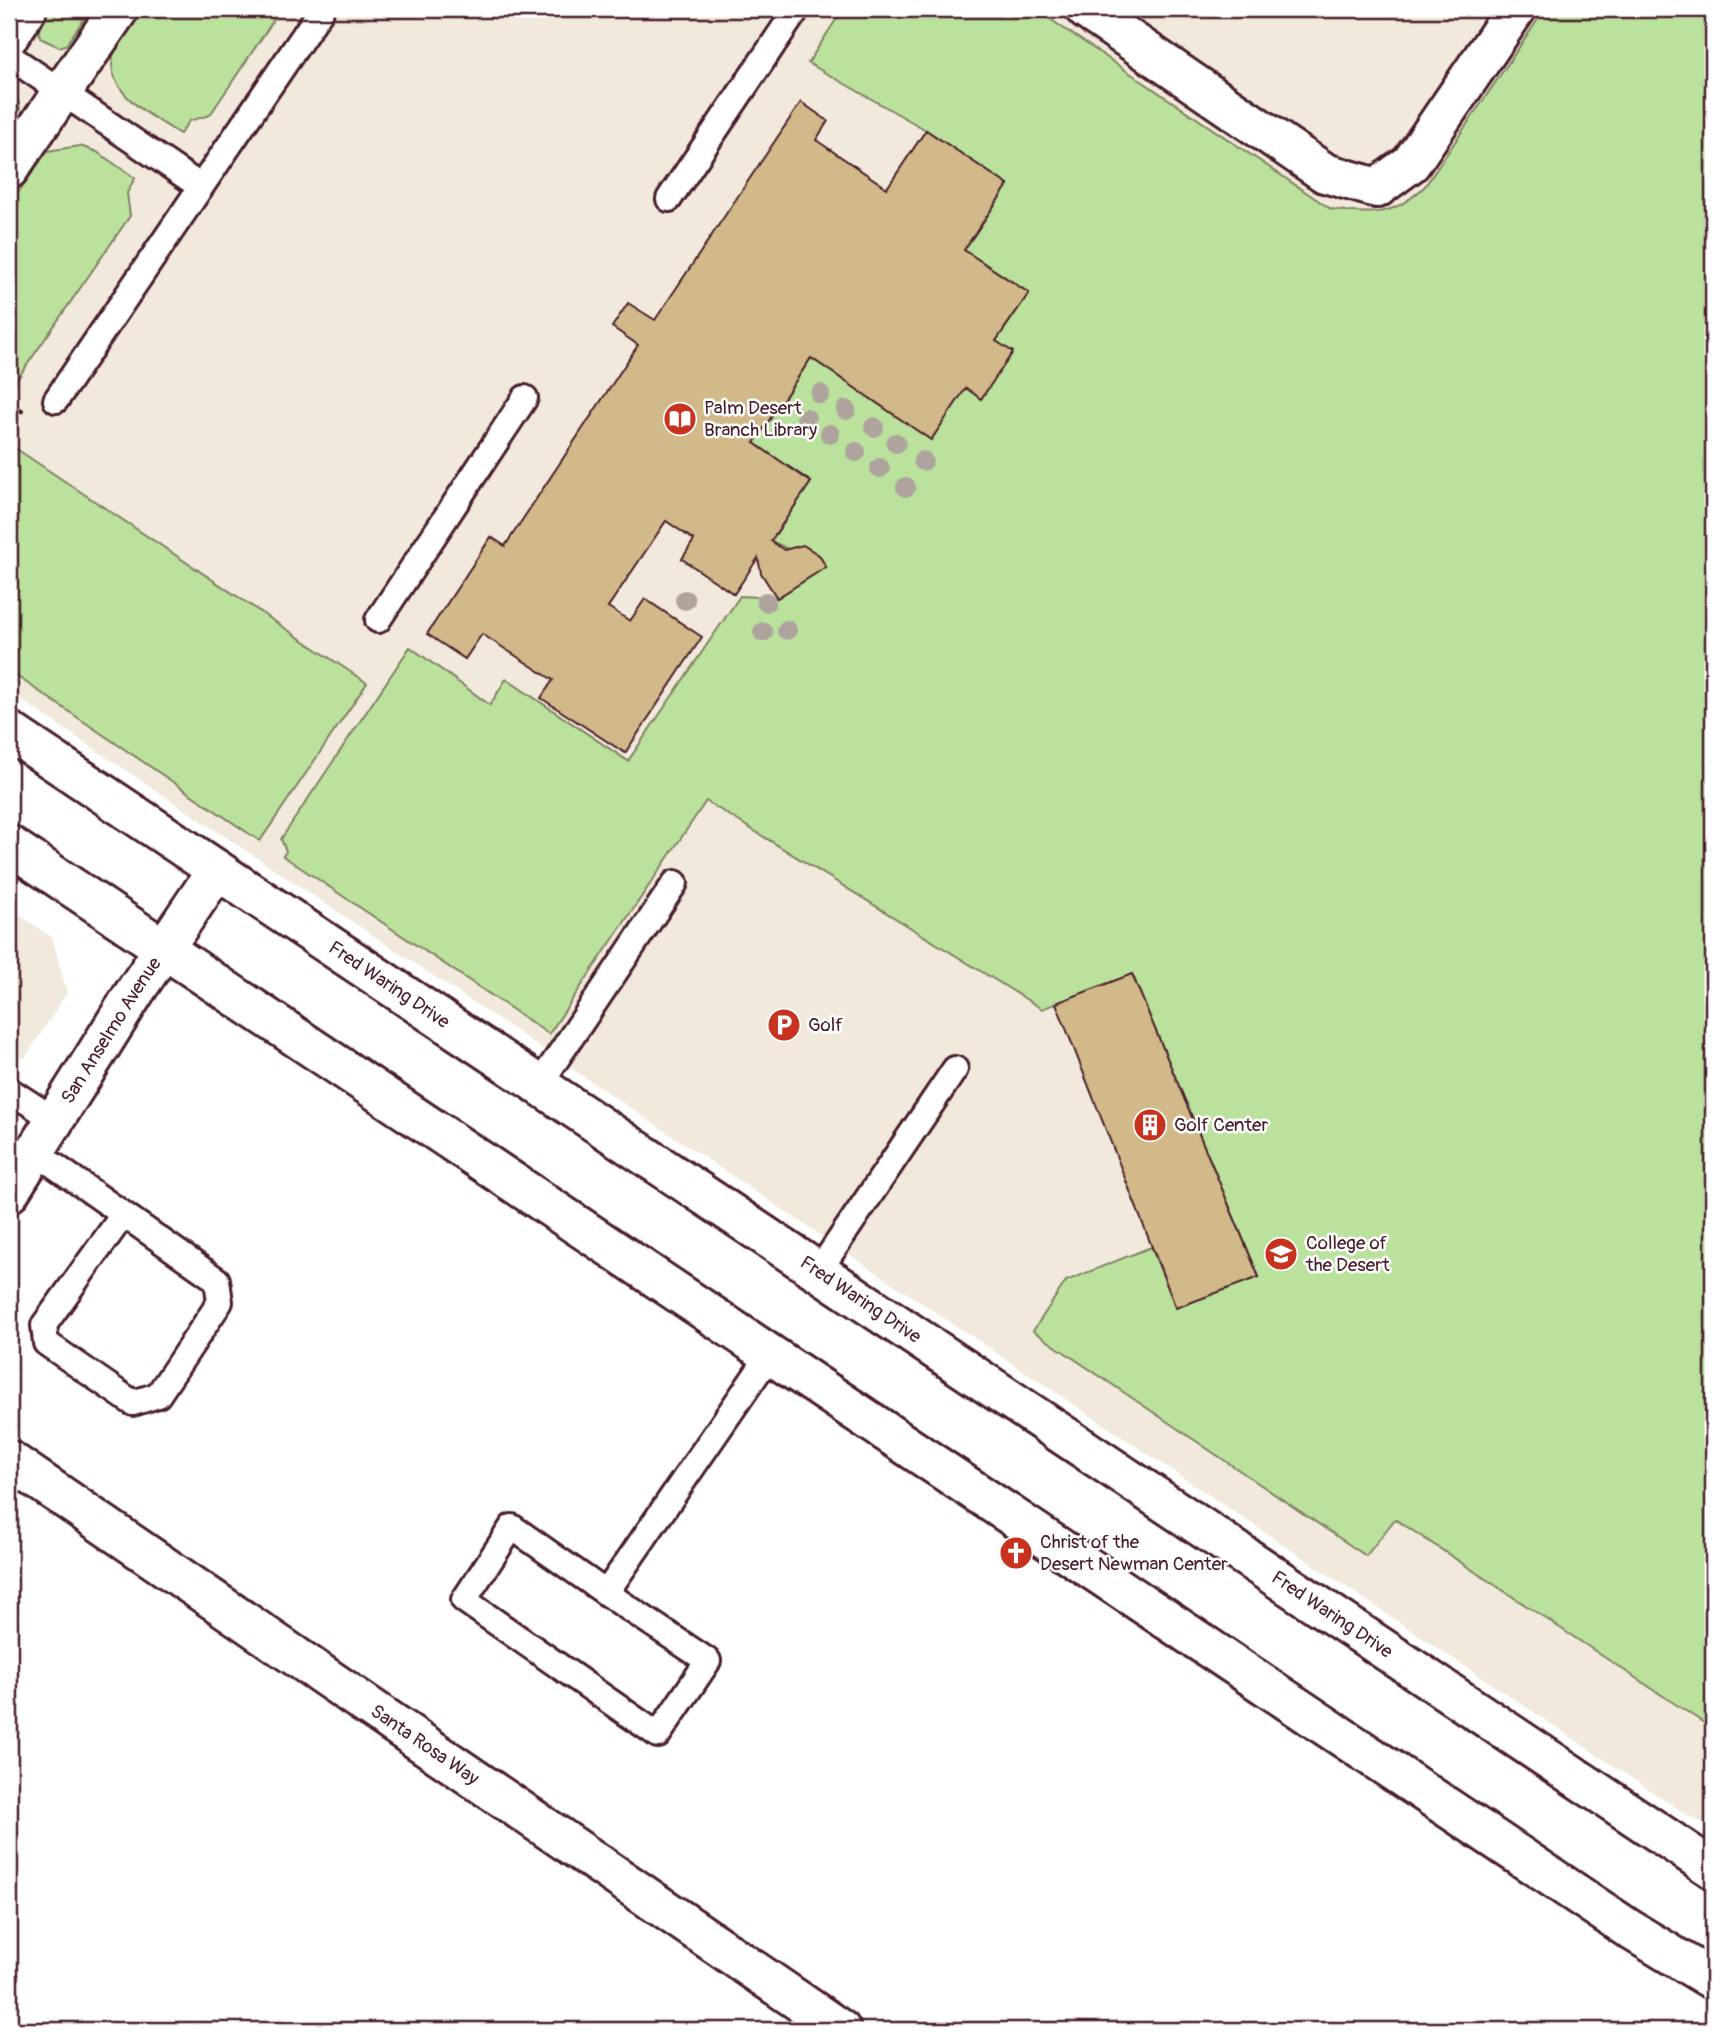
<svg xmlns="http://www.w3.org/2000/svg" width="1722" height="2039" font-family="Pangolin,sans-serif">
<rect width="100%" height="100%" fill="#fff"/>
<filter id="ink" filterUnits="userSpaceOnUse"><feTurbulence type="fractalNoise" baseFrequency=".0143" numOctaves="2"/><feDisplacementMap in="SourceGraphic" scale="14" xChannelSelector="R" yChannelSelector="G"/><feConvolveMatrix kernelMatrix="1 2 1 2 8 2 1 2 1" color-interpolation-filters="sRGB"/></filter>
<g filter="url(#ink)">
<path fill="#f1eadc" d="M 9,9 L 1713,9 L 1713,1829 L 1687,1815 L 9,692 Z
M 9,908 L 52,937 L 67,993 L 25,1058 L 9,1055 Z"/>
<path fill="#bae29d" stroke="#828064" stroke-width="2" d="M 48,9 L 91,9 L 66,45 L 59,47 L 40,38 L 38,24 Z
M 142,9 L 281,9 L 210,115 L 189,121 L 180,134 C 152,116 95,89 117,45 C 124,32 134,21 142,9 Z
M 843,9 L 1035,9 L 1331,209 C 1373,215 1393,217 1425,186 L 1545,9 L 1713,9 L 1713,1729 L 1395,1519 L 1366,1556 L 1033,1331 L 1066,1281 L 1151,1247 L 1176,1308 L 1259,1277 L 1132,974 L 1042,1009 L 706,801 L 549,1034 L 283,856 L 286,851 L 281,839 L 410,647 L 490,705 L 506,679 L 628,761 L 740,596 L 777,598 L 826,567 L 771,541 L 811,482 L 754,443 L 811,358 L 966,388 L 981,398 L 1012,353 L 996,341 L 1029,293 L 964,250 L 1008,185 L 926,130 L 808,63 Z
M 9,95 L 18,100 L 20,109 L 9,134 Z
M 80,146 L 97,152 L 135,178 L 127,193 L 130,216 L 16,381 L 9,410 L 9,206 L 47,151 Z
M 9,444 L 367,683 L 260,841 L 9,671 Z"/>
<path fill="#d1b989" stroke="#4a1f2b" stroke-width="2" d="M 801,102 L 828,121 L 816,140 L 887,188 L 926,130 L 1008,185 L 964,250 L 1029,293 L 996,341 L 1013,352 L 981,399 L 966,388 L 931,440 L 811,358 L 754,443 L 811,482 L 771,541 L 784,550 L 803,545 L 819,555 L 826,567 L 777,598 L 761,573 L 758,558 L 734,594 L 682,559 L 694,540 L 666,521 L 608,607 L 630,621 L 645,599 L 702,637 L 625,753 L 541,698 L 553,680 L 482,634 L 465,659 L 427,634 L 491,537 L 505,546 L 638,345 L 612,327 L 628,303 L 655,320 Z
M 1132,974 L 1259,1277 L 1176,1308 L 1056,1003 Z"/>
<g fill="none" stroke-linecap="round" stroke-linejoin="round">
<defs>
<path id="lane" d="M 9,56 L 201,187
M 669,199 L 797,9
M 56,400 L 322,9
M 378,620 L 525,398
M 539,1085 L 675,883
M 9,1090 L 55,1120
M 35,1152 L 217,1280 L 220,1302 L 158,1395 L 133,1403 L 46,1343 L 44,1325 L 123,1215
M 818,1272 L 955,1069
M 606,1593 L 708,1661 L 658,1735 L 464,1600 L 512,1527 L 606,1593 L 771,1353"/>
<g id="street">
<path d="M 1085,9 L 1325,173 L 1377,188 L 1411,163 L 1516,9"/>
<path d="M 9,36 L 27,9"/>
<path d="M 9,169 L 119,9"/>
<path id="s1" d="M 9,1193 L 136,990 L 217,870"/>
<path id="s2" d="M 9,1460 L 841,2030"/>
</g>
<g id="secondary">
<path id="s3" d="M 9,731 L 1713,1869"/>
<path d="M 9,845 L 1629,1929 L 1713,1980"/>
</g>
</defs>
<use href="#lane" stroke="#4a1f2b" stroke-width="30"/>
<use href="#street" stroke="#4a1f2b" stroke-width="44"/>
<use href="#secondary" stroke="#4a1f2b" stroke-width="44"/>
<path stroke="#4a1f2b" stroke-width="4.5" stroke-dasharray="5 5" stroke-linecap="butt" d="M 9,429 L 23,409"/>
<use href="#lane" stroke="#fff" stroke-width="24"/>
<use href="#street" stroke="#fff" stroke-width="38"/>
<use href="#secondary" stroke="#fff" stroke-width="38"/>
</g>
<g fill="#aea49d">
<circle cx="820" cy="394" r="10"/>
<circle cx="846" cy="410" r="10"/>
<circle cx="806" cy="418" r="10"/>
<circle cx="874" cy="427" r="10"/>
<circle cx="830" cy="434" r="10"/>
<circle cx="896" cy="443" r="10"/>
<circle cx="856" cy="452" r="10"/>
<circle cx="923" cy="461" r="10"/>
<circle cx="880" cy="468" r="10"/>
<circle cx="906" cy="487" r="10"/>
<circle cx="685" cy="600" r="10"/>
<circle cx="766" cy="602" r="10"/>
<circle cx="787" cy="630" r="10"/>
<circle cx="763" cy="632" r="10"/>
</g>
</g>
<defs>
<symbol id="library-disc" viewBox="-11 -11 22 22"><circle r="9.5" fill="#c8321e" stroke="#fff"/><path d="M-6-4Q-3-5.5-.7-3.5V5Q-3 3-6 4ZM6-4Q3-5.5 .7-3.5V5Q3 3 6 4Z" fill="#fff"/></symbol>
<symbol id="parking-disc" viewBox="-11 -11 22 22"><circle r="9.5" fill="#c8321e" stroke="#fff"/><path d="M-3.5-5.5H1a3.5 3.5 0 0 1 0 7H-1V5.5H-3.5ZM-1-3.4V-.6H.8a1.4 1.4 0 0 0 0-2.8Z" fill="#fff"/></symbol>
<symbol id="building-disc" viewBox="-11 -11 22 22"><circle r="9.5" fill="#c8321e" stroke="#fff"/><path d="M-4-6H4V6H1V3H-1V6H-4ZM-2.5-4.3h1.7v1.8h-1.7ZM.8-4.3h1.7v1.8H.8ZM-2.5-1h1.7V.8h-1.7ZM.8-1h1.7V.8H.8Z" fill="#fff"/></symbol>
<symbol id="university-disc" viewBox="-11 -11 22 22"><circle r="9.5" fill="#c8321e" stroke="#fff"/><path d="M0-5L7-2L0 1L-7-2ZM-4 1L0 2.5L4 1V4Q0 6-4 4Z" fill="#fff"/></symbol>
<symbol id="church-disc" viewBox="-11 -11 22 22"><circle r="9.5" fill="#c8321e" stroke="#fff"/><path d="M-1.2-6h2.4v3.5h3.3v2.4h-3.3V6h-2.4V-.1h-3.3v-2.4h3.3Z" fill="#fff"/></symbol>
</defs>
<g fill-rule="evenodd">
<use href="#library-disc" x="661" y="400" width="38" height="38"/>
<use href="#parking-disc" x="765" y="1006" width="38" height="38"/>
<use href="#building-disc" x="1131" y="1106" width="38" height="38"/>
<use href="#university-disc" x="1262" y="1235" width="38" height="38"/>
<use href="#church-disc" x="997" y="1534" width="38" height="38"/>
</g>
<g text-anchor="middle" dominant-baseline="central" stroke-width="5" stroke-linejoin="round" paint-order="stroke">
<g font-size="19" fill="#4a1f2b" stroke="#fff" text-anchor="start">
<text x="704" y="408">Palm Desert<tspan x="704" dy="22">Branch Library</tspan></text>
<text x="808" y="1025">Golf</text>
<text x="1174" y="1125">Golf Center</text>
<text x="1306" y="1243">College of<tspan x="1306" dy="22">the Desert</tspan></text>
<text x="1040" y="1542">Christ of the<tspan x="1040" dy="22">Desert Newman Center</tspan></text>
</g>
<g font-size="19" fill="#4a1f2b" stroke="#fff">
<text stroke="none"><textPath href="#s3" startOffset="457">Fred Waring Drive</textPath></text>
<text stroke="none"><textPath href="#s1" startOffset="192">San Anselmo Avenue</textPath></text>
<text stroke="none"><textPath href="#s3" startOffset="1024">Fred Waring Drive</textPath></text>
<text stroke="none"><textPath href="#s3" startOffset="1591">Fred Waring Drive</textPath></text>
<text stroke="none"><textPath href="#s2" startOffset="504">Santa Rosa Way</textPath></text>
</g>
</g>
<rect width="1722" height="2039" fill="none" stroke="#fff" stroke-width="35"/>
<rect x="18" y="18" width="1687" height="2004" fill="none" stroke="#4a1f2b" stroke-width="2.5" filter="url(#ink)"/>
</svg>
